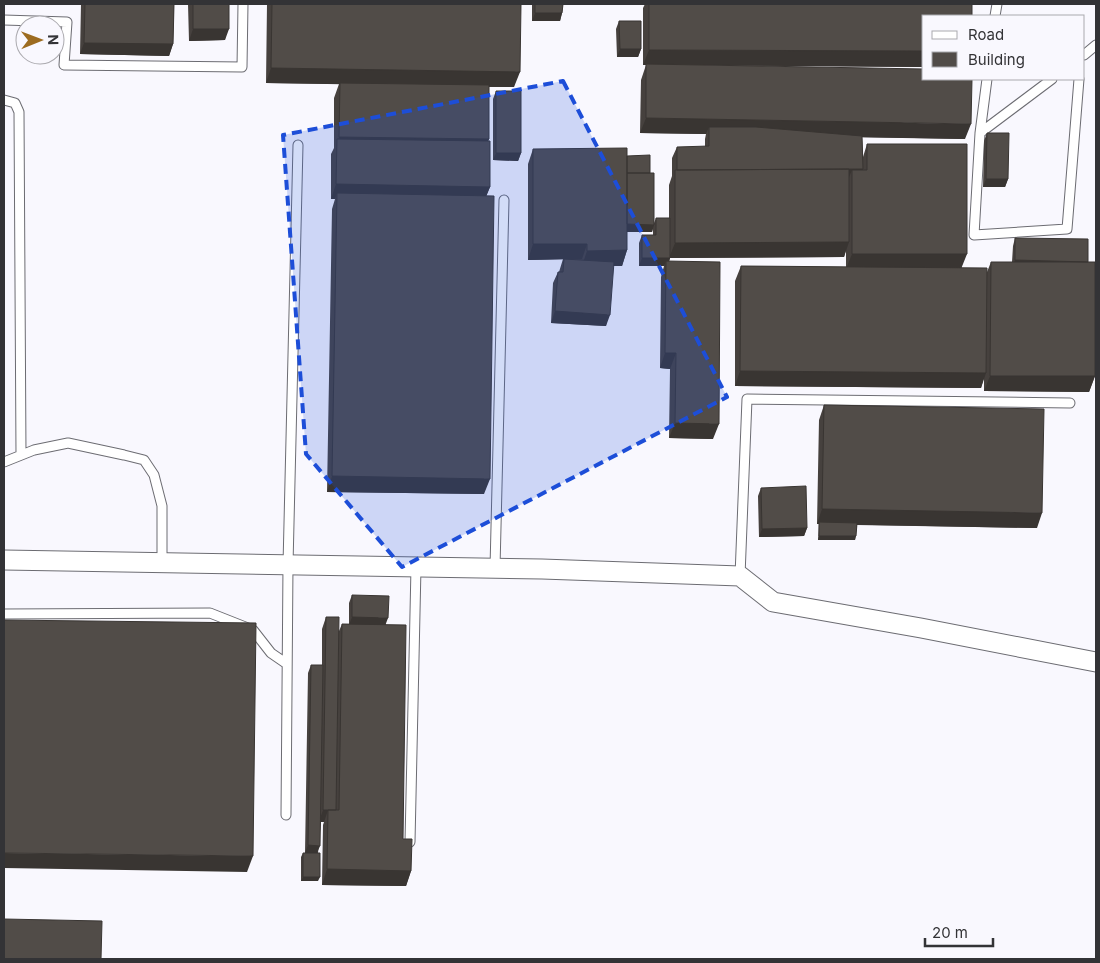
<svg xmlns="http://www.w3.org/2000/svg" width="1100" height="963" font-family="Inter,sans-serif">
<rect width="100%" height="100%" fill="#f9f8fe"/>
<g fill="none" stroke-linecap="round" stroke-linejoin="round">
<defs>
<path id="lane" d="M 995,16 L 997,4
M 4,20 L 67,22 L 64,65 L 242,67 L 243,4
M 1084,55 L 1096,45
M 987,79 L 980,133 L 1052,79
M 4,100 L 15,103 L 19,112 L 21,455
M 980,133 L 974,235 L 1067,229 L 1079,79
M 4,462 L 34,450 L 68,443 L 124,455 L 144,460 L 154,475 L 162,506 L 162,562
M 495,568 L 504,200
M 740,576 L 747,399 L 1070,403
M 4,614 L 210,613 L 253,630 L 271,653 L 287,664
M 286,815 L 288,565 L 298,145
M 410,842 L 416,567"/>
<path id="street" d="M 4,560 L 542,569 L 740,576 L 773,602 L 921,628 L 1096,662"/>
</defs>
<use href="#lane" stroke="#6c6c72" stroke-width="11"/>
<use href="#street" stroke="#6c6c72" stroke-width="21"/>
<use href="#lane" stroke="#fff" stroke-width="9"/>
<use href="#street" stroke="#fff" stroke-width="19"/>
</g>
<path fill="#46413e" d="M 81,4 L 174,4 L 173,44 L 169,56 L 80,54 Z
M 188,4 L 229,4 L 225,40 L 189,41 Z
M 267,4 L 521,4 L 514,87 L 489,87 L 489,139 L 488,141 L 490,187 L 486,196 L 484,494 L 327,492 L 332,209 L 335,199 L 331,199 L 331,154 L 334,148 L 334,98 L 339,84 L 266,83 Z
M 532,4 L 563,4 L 562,13 L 560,21 L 532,21 Z
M 645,4 L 972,4 L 924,67 L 684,65 L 965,139 L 862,137 L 863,157 L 867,144 L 962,268 L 987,272 L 991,262 L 1012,262 L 1013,246 L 1015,238 L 1088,262 L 1095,376 L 1089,392 L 984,391 L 984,377 L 981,388 L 735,386 L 735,281 L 741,266 L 846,267 L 846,250 L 844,257 L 670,258 L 669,261 L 713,439 L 669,438 L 670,369 L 660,368 L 661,277 L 664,266 L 639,266 L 639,243 L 642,235 L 653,235 L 653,228 L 652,232 L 627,232 L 627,250 L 622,266 L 613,266 L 606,326 L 551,323 L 553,283 L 558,272 L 559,272 L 563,259 L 528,260 L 528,164 L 533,149 L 627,156 L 650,173 L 654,223 L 656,218 L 669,218 L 669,185 L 672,176 L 672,158 L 677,147 L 705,147 L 705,139 L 706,134 L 640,133 L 641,80 L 646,65 L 643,65 L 643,8 Z
M 619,21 L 641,49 L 638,57 L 617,57 L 616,29 Z
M 496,91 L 521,153 L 518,161 L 493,160 L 493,99 Z
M 987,133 L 1008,179 L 1005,187 L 983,187 L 984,141 Z
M 824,405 L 1037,528 L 857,525 L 855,540 L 818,540 L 819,524 L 817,524 L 819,420 Z
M 761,488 L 807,528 L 804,536 L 759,537 L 758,496 Z
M 352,595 L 386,624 L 403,839 L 411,871 L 406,886 L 322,885 L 323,825 L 324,822 L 321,822 L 318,853 L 318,881 L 301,881 L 301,857 L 303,853 L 305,853 L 308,673 L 311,665 L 322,665 L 322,629 L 326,617 L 339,631 L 342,624 L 349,624 L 349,603 Z"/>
<path fill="#393532" d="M 535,13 L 562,13 L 560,21 L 532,21 Z
M 193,29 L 229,29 L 225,40 L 189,41 Z
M 84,43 L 173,44 L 169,56 L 80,54 Z
M 620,49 L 641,49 L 638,57 L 617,57 Z
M 649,50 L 924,51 L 924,67 L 643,65 Z
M 271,68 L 520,72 L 514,87 L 266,83 Z
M 646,118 L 971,124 L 965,139 L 709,135 L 709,127 L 706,134 L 640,133 Z
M 339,137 L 489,139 L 483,154 L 337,144 Z
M 496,153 L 521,153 L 518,161 L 493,160 Z
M 863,169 L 858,180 L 852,170 L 848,180 L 677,170 Z
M 986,179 L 1008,179 L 1005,187 L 983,187 Z
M 336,184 L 490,187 L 484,202 L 337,193 L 335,199 L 331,199 Z
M 627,224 L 654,225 L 652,232 L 624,232 Z
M 849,242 L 844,257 L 669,258 L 675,243 Z
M 533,244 L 587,244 L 582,259 L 528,260 Z
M 627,250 L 622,266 L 582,266 L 587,251 Z
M 852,254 L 967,254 L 961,269 L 846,269 Z
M 642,258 L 670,258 L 668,266 L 666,261 L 664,266 L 639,266 Z
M 1015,260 L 1088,262 L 1085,269 L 1012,268 Z
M 555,311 L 610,315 L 606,326 L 551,323 Z
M 665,353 L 676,353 L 670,369 L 660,368 Z
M 740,371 L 986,373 L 981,388 L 735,386 Z
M 990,376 L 1095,376 L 1089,392 L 984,391 Z
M 675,423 L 719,424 L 713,439 L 669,438 Z
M 332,476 L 490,479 L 484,494 L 327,492 Z
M 822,509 L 1042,513 L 1037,528 L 819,524 L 819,522 L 819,524 L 817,524 Z
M 807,528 L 804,536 L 759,537 L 762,529 Z
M 819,536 L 856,536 L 855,540 L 818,540 Z
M 352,617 L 388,618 L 385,626 L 349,625 Z
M 323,810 L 336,810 L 328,810 L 324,822 L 319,822 Z
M 308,845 L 320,846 L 317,853 L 305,853 Z
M 4,853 L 253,856 L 247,872 L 4,868 Z
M 327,869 L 411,871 L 406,886 L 322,885 Z
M 303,877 L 320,877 L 318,881 L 301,881 Z"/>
<path fill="#514c48" stroke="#393532" d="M 85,4 L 174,4 L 173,44 L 84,43 Z
M 193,4 L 229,4 L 229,29 L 193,29 Z
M 272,4 L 521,4 L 520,72 L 271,68 Z
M 535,4 L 563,4 L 562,13 L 535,13 Z
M 649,4 L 972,4 L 972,16 L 924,16 L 924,51 L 649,50 Z
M 619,21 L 641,21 L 641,49 L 620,49 Z
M 646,64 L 924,69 L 924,79 L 972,79 L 971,124 L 646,118 Z
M 340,83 L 489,85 L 489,139 L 339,137 Z
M 496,91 L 521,91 L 521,153 L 496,153 Z
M 709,127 L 756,127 L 862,136 L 863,169 L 677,170 L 677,147 L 709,146 Z
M 987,133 L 1009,133 L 1008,179 L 986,179 Z
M 337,139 L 490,141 L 490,187 L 336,184 Z
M 867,144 L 967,144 L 967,254 L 852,254 L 852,170 L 867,170 Z
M 627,148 L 627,250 L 587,251 L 587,244 L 533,244 L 533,149 Z
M 650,155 L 650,173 L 627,173 L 627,156 Z
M 849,169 L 849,242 L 675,243 L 675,170 Z
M 627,173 L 654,173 L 654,225 L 627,224 Z
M 337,193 L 494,196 L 490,479 L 332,476 Z
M 656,218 L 670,218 L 670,258 L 642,258 L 642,235 L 656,235 Z
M 1015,238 L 1088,239 L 1088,262 L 1015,260 Z
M 564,259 L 614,262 L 610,315 L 555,311 L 558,272 L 563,272 Z
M 666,261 L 720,262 L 719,424 L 675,423 L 676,353 L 665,353 Z
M 991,262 L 1095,262 L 1095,376 L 990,376 Z
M 741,266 L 987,268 L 986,373 L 740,371 Z
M 824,405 L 1044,409 L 1042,513 L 822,509 Z
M 806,486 L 807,528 L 762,529 L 761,488 Z
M 819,522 L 857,523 L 856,536 L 819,536 Z
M 352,595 L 389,596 L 388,618 L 352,617 Z
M 326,617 L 339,617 L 336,810 L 323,810 Z
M 4,620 L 256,623 L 253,856 L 4,853 Z
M 342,624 L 406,625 L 403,839 L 412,839 L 411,871 L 327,869 L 328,810 L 339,810 Z
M 311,665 L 323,665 L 320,846 L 308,845 Z
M 303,853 L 320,853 L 320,877 L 303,877 Z
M 4,919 L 102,921 L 101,959 L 4,959 Z"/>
<path fill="#1d4ed8" fill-opacity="0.2" stroke="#1d4ed8" stroke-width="4" stroke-dasharray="10 6" stroke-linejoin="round" d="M 563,81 L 727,397 L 402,567 L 306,454 L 283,135 Z"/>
<rect width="1100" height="963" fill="none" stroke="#333336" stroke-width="10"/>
<rect x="922" y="15" width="162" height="65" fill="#f9f8fe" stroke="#aaa9ae"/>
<rect x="932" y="31" width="25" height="8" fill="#ffffff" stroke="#aaa9ae"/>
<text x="968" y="40" font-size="15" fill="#333336">Road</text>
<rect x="932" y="52" width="25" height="15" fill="#514c48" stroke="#aaa9ae"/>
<text x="968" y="65" font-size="15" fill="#333336">Building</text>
<g transform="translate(40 40) rotate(89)"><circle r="24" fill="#f9f8fe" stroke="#aaa9ae"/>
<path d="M0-4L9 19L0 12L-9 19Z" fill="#9d6c20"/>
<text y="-8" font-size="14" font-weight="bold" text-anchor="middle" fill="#333336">N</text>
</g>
<path d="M925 938v8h68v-8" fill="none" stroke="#333336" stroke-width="2.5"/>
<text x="932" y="938" font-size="15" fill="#333336" stroke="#f9f8fe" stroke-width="4" paint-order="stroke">20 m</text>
</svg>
